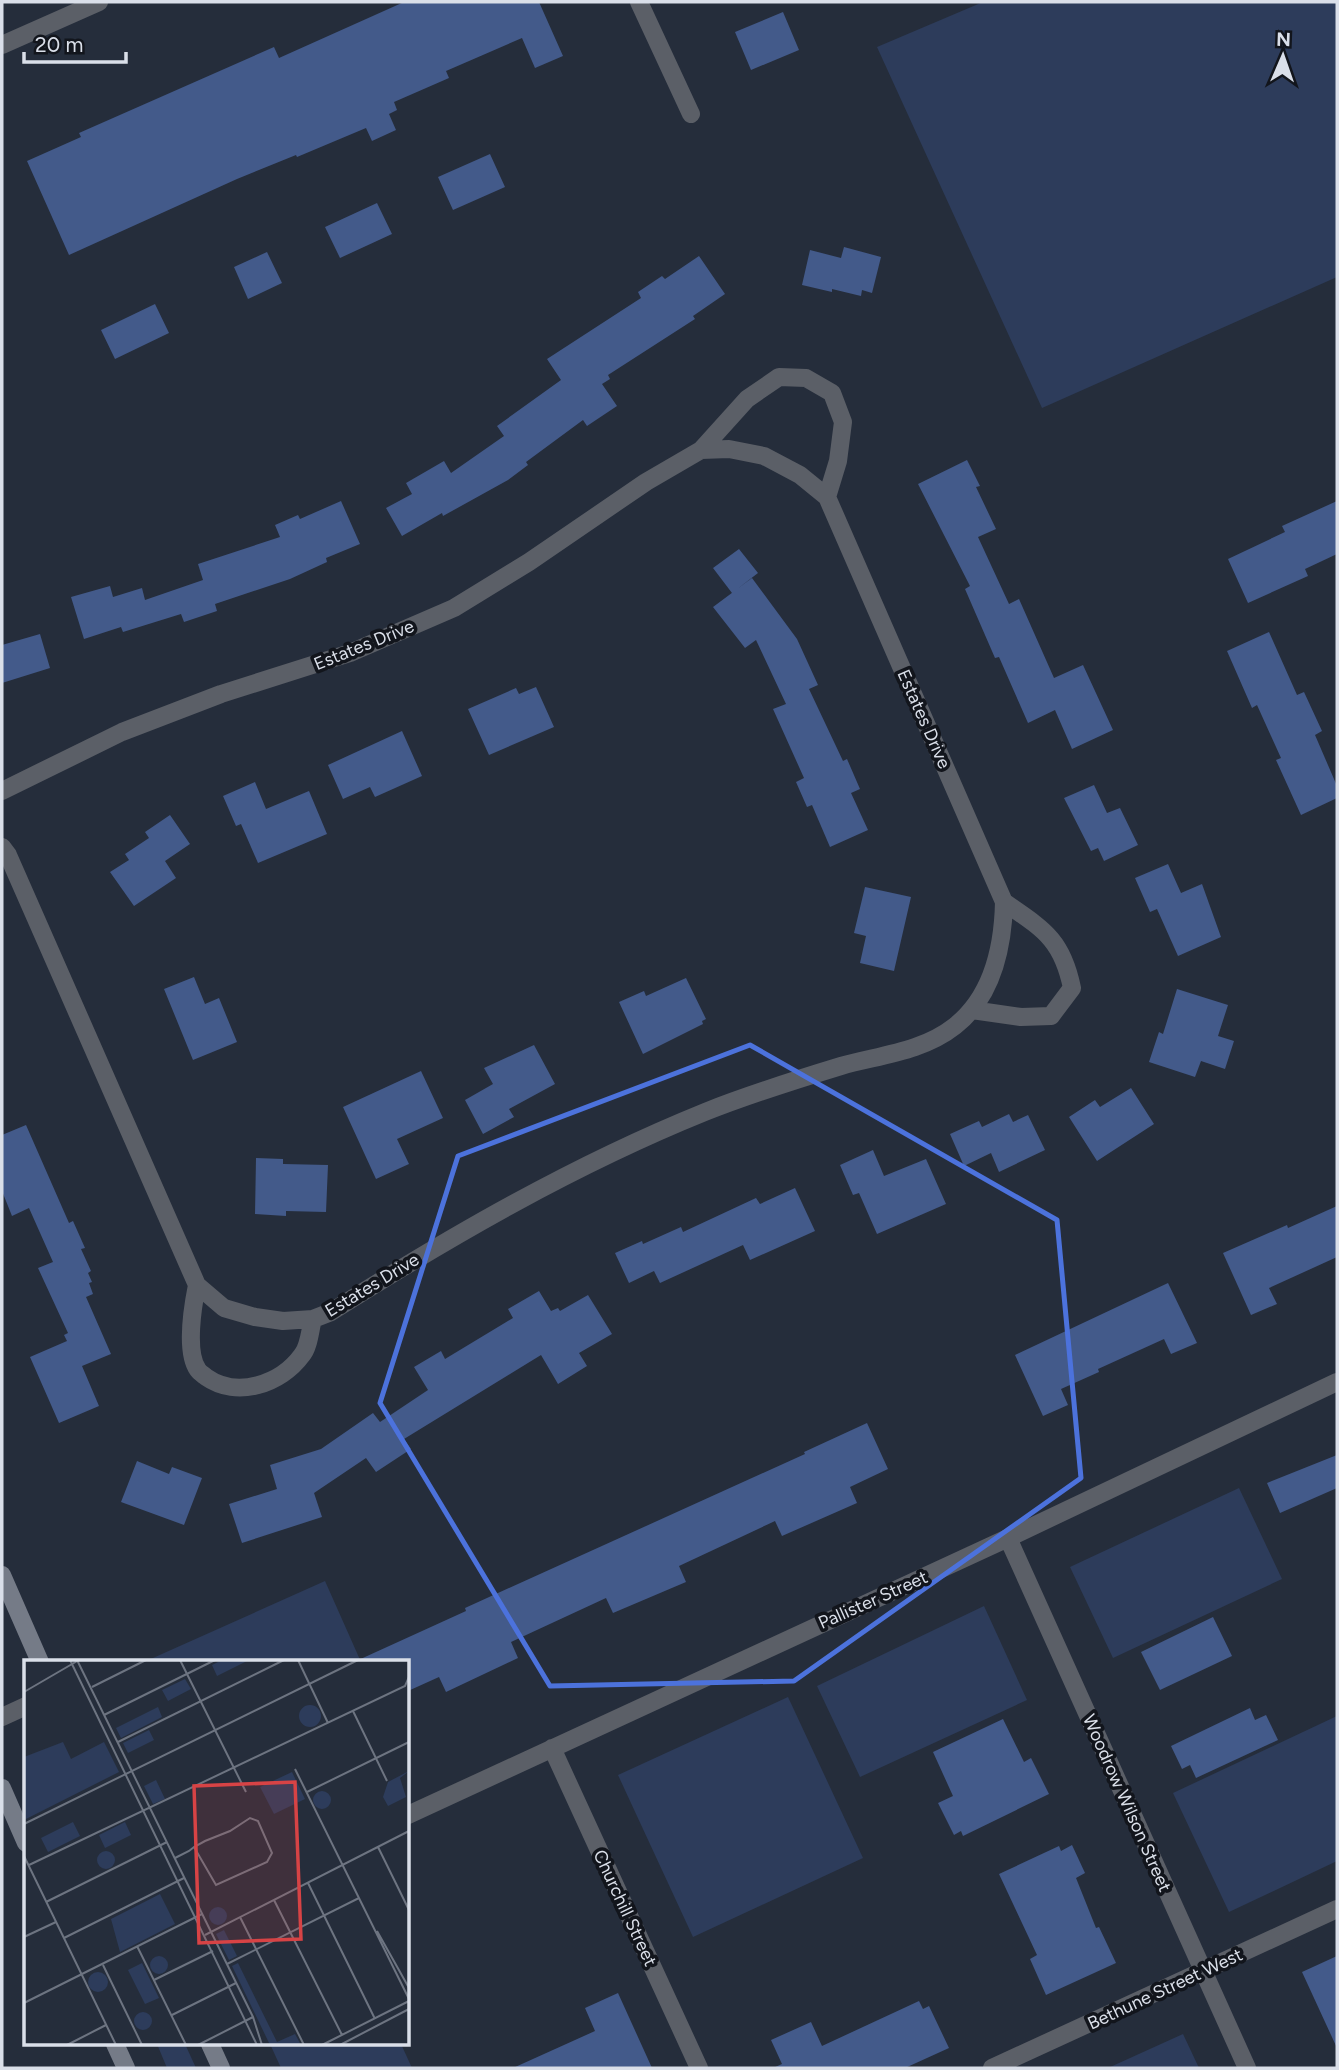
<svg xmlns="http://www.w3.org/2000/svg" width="1339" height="2070" font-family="Figtree,sans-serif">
<rect width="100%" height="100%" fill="#252d3b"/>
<path fill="#2d3c5b" d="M 983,2 L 1337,2 L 1337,277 L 1042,408 L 877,47 Z
M 1239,1488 L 1282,1579 L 1113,1658 L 1070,1567 Z
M 325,1581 L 361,1662 L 144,1662 Z
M 984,1606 L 1027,1700 L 860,1777 L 817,1686 Z
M 788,1697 L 863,1858 L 693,1937 L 618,1775 Z
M 1337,1716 L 1337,1861 L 1229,1912 L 1173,1793 Z
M 1183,2034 L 1199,2068 L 1108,2068 Z
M 157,2044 L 185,2044 L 196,2068 L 167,2068 Z
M 270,2044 L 401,2044 L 412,2068 L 281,2068 Z"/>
<path fill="#435a8a" d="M 404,2 L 539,2 L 563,56 L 535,68 L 522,38 L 446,71 L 449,78 L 394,102 L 397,110 L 389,114 L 396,130 L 372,141 L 366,128 L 297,157 L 296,155 L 237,179 L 69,255 L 27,161 L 81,137 L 79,133 L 274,47 L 279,58 Z
M 783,12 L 799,50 L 751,70 L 735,32 Z
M 490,154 L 505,187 L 453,210 L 438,177 Z
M 377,203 L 392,234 L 340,258 L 325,227 Z
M 844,247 L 881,257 L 872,293 L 862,290 L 861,296 L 832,289 L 832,292 L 802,285 L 810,250 L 841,258 Z
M 267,252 L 282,283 L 248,299 L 234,267 Z
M 699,256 L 725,294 L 693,316 L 695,319 L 608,375 L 610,379 L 602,384 L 617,406 L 587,426 L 583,420 L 526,462 L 528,465 L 508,480 L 443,516 L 442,513 L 402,536 L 386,508 L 412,494 L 406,483 L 444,461 L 451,473 L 504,436 L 497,426 L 561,380 L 547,359 L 641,298 L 638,292 L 662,276 L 665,279 Z
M 155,304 L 169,333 L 115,359 L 101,330 Z
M 967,460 L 980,486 L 976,487 L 996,529 L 978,537 L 1009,604 L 1019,599 L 1054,678 L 1083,665 L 1113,730 L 1072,749 L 1055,710 L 1028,723 L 999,657 L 995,658 L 965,589 L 970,586 L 918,484 Z
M 341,501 L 360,544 L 326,558 L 327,562 L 290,579 L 215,604 L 217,611 L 184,622 L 181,614 L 123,632 L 121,627 L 84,639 L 71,597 L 110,586 L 113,597 L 142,588 L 145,600 L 203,580 L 198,564 L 280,537 L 275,525 L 298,515 L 300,519 Z
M 1337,501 L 1337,554 L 1305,569 L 1308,576 L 1248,603 L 1228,559 L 1285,532 L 1282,526 Z
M 739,549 L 758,573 L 732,593 L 713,568 Z
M 752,578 L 797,639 L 818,685 L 809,689 L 843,761 L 847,759 L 860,789 L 851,793 L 868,830 L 830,847 L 812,805 L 807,807 L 796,782 L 804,778 L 773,709 L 786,704 L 756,640 L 745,648 L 713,607 Z
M 1269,632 L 1297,695 L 1304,692 L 1322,731 L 1315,735 L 1337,786 L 1337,798 L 1301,815 L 1276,760 L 1281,758 L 1257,705 L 1252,708 L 1227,651 Z
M 40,634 L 50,668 L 2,683 L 2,645 Z
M 536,687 L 554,727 L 489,755 L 468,709 L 516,688 L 519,694 Z
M 402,731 L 422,776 L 375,797 L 370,787 L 343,799 L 328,765 Z
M 255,782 L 266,809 L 309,791 L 327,834 L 258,863 L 241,824 L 236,826 L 223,796 Z
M 1094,785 L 1107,813 L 1120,808 L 1138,845 L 1104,861 L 1098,848 L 1091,851 L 1064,798 Z
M 170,815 L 190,844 L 165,861 L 176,878 L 134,906 L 110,872 L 129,860 L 125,854 L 149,838 L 145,832 Z
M 1168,864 L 1181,893 L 1202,884 L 1221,937 L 1178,956 L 1157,909 L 1150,912 L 1135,878 Z
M 865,887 L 911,897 L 894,971 L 860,963 L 866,936 L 854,933 Z
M 194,977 L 205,1004 L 219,998 L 237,1042 L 193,1060 L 164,989 Z
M 686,978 L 706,1019 L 702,1021 L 703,1024 L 643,1054 L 619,1002 L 644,991 L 646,996 Z
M 1177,989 L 1228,1005 L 1218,1036 L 1234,1041 L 1225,1069 L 1201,1061 L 1195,1077 L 1149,1062 L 1159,1032 L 1163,1034 Z
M 534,1045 L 555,1084 L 509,1109 L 514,1117 L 483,1134 L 465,1100 L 493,1084 L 484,1068 Z
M 421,1071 L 443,1118 L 397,1139 L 409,1164 L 376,1179 L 343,1107 Z
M 1131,1088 L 1154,1124 L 1097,1161 L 1069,1117 L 1095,1100 L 1100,1107 Z
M 1009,1114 L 1013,1122 L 1028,1115 L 1045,1150 L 999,1172 L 991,1153 L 964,1166 L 950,1134 L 979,1121 L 982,1127 Z
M 26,1125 L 69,1223 L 73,1221 L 85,1248 L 81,1249 L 91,1271 L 88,1273 L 92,1282 L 89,1283 L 93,1294 L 86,1297 L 111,1354 L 82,1366 L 99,1406 L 59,1423 L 30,1357 L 67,1341 L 64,1335 L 68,1333 L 38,1268 L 53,1262 L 29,1208 L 12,1216 L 2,1191 L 2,1135 Z
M 873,1150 L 884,1176 L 926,1159 L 946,1204 L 877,1234 L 859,1193 L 853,1195 L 840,1165 Z
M 256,1158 L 283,1159 L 283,1164 L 328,1165 L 326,1212 L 286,1211 L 286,1216 L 255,1214 Z
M 795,1188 L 815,1231 L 750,1260 L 743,1245 L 660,1283 L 654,1271 L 629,1283 L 615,1253 L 642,1241 L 643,1244 L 681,1227 L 683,1232 L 756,1198 L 760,1204 Z
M 1337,1206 L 1337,1257 L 1269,1288 L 1277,1304 L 1251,1315 L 1223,1253 L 1287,1225 L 1288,1228 Z
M 1168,1283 L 1197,1343 L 1171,1354 L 1164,1339 L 1098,1369 L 1099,1372 L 1061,1389 L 1068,1405 L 1043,1416 L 1015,1355 Z
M 539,1291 L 551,1311 L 558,1308 L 560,1311 L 588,1295 L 612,1334 L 579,1353 L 587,1366 L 558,1384 L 541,1355 L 404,1439 L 411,1449 L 376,1472 L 366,1458 L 314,1493 L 322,1517 L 242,1543 L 229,1504 L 277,1489 L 270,1465 L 321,1449 L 373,1413 L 380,1422 L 428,1390 L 414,1367 L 441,1351 L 445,1359 L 513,1318 L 508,1309 Z
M 867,1423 L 888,1469 L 850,1487 L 857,1503 L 782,1536 L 775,1521 L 679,1566 L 686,1582 L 613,1613 L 606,1598 L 511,1642 L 518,1658 L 446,1692 L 439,1677 L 408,1691 L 408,1662 L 354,1662 L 466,1611 L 465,1608 L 805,1454 L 804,1452 Z
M 1337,1455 L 1337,1488 L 1280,1513 L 1267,1483 Z
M 137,1461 L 169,1474 L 172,1467 L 202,1478 L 184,1525 L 121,1502 Z
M 1213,1617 L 1232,1656 L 1160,1690 L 1141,1652 Z
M 1250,1708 L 1255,1720 L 1266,1715 L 1278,1740 L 1196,1778 L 1190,1765 L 1182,1769 L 1171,1746 Z
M 1003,1719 L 1024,1762 L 1031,1758 L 1049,1794 L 963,1836 L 961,1831 L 954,1835 L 938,1803 L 953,1796 L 933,1752 Z
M 1072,1845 L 1085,1873 L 1076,1878 L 1096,1928 L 1099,1927 L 1116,1963 L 1046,1995 L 1030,1959 L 1037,1955 L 999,1874 L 1059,1846 L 1061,1851 Z
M 1337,1956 L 1337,2048 L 1302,1972 Z
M 618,1993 L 652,2068 L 513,2068 L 595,2031 L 585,2008 Z
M 919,2001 L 923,2009 L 929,2006 L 949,2048 L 905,2068 L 773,2068 L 782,2064 L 771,2040 L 811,2022 L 822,2046 Z"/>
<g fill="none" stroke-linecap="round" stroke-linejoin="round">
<path stroke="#5b5f67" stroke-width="18" d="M 639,2 L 691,114
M 2,45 L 99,2
M 701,450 L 747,399 L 779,377 L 806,378 L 832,393 L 843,422 L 838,461 L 827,497
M 2,791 L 122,732 L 221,694 L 350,653 L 454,608 L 529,562 L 646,482 L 701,450 L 729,449 L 764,456 L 800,475 L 827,497 L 1004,902 C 1003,948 993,996 955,1026 C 922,1052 880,1055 841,1066 C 795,1080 750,1094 705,1112 C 574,1165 451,1236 331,1312 L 313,1319 L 283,1321 L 255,1317 L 224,1308 L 197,1285 L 8,855 L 2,847
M 972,1010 L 1021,1017 L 1051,1016 L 1072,988 C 1062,939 1043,929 1004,902
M 197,1285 C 193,1305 185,1352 198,1370 C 200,1373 204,1375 206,1377 C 237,1399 281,1384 302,1355 C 309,1347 310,1330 313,1319
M 1008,1538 L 1247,2068
M 2,1717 L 26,1706
M 552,1748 L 699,2068
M 408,1815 L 1008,1538 L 1337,1382
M 992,2068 L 1337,1909"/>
<path stroke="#757b87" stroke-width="18" d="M 2,1575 L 40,1662
M 2,1788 L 26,1843
M 115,2044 L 126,2068
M 210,2044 L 221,2068"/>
</g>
<path fill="none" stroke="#4c72dc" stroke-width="5" stroke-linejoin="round" d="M 750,1045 L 1057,1220 L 1081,1478 L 794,1681 L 550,1686 L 380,1403 L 458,1156 Z"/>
<g text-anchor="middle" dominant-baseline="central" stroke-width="7" stroke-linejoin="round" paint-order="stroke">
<g font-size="18" fill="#dadfe9" stroke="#12151c">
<text transform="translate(364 645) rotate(-22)">Estates Drive</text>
<text transform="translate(924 719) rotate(66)">Estates Drive</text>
<text transform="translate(372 1285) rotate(-31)">Estates Drive</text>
<text transform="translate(873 1600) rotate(-24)">Pallister Street</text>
<text transform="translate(1127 1803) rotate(66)">Woodrow Wilson Street</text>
<text transform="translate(625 1908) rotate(65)">Churchill Street</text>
<text transform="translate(1165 1989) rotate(-25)">Bethune Street West</text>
</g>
</g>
<g transform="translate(24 1660)">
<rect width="385" height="385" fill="#252d3b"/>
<path d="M 198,0 L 225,0 L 193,16 L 188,5 ZM 161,19 L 167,29 L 144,41 L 138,30 ZM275 56a11 11 0 1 1 22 0a11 11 0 1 1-22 0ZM 134,47 L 138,57 L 97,78 L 92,68 ZM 125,70 L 130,80 L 104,93 L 99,83 ZM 39,82 L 47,99 L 80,82 L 95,112 L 0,160 L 0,97 ZM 385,111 L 376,118 L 382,137 L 364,146 L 359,137 L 364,122 ZM 268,112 L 281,139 L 250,154 L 236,127 ZM 132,120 L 141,139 L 129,144 L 120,126 ZM289 140a9 9 0 1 1 18 0a9 9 0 1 1-18 0ZM 49,162 L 56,176 L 24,192 L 17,178 ZM 101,162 L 107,175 L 81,188 L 75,175 ZM73 200a9 9 0 1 1 18 0a9 9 0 1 1-18 0ZM 136,234 L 151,264 L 96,292 L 87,259 ZM185 256a9 9 0 1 1 18 0a9 9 0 1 1-18 0ZM 200,270 L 213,296 L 205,300 L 192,274 ZM126 305a9 9 0 1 1 18 0a9 9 0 1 1-18 0ZM 118,303 L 135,338 L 121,344 L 104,310 ZM 214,303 L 253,382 L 271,374 L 277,385 L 246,385 L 208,306 ZM64 322a10 10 0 1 1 20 0a10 10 0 1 1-20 0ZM110 361a9 9 0 1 1 18 0a9 9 0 1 1-18 0Z" fill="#2d3c5b"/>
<path fill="none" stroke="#6d7481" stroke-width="2" d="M 46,0 L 233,385M 53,0 L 229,357 L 238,385M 156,0 L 222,132M 274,0 L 304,63M 68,27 L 122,0M 0,32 L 55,0M 329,51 L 363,121M 80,55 L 191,0M 94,82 L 260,0M 271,109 L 385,339M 283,132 L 385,82M 0,164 L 334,0M 354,187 L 385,250M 0,196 L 92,385M 151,198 L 165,191 L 170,187 L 181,181 L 206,171 L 226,158 L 234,161 L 248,193 L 243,202 L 192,225 L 170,187M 5,205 L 381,26 L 385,17M 284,223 L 351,359M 250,240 L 318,375M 22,242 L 143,182M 216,257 L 280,385M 353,271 L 385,328M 181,275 L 385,171M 0,277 L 32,262M 40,278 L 160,218M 113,286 L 162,385M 203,304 L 335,238M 79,305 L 118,385M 130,320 L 189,291M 0,343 L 178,254M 148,355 L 212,323M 43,385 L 82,365M 174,385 L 229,357M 298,385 L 385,341M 316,385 L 385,349"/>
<path fill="#d74345" fill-opacity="0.15" stroke="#d74345" stroke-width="3.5" d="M 271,122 L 277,279 L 175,283 L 170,126 Z"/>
<rect width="385" height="385" fill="none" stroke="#dadfe9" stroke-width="3.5"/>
</g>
<rect width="1339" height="2070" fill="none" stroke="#dadfe9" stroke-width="7"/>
<g transform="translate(1283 56) rotate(2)" stroke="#12151c" stroke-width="5" paint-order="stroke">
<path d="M0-5L12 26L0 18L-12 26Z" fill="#dadfe9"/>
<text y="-10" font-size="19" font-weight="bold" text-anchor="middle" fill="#dadfe9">N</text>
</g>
<path d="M24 52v10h102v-10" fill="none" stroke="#dadfe9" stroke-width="3.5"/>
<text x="35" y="52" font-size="21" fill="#dadfe9" stroke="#12151c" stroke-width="5" paint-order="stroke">20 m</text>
</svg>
